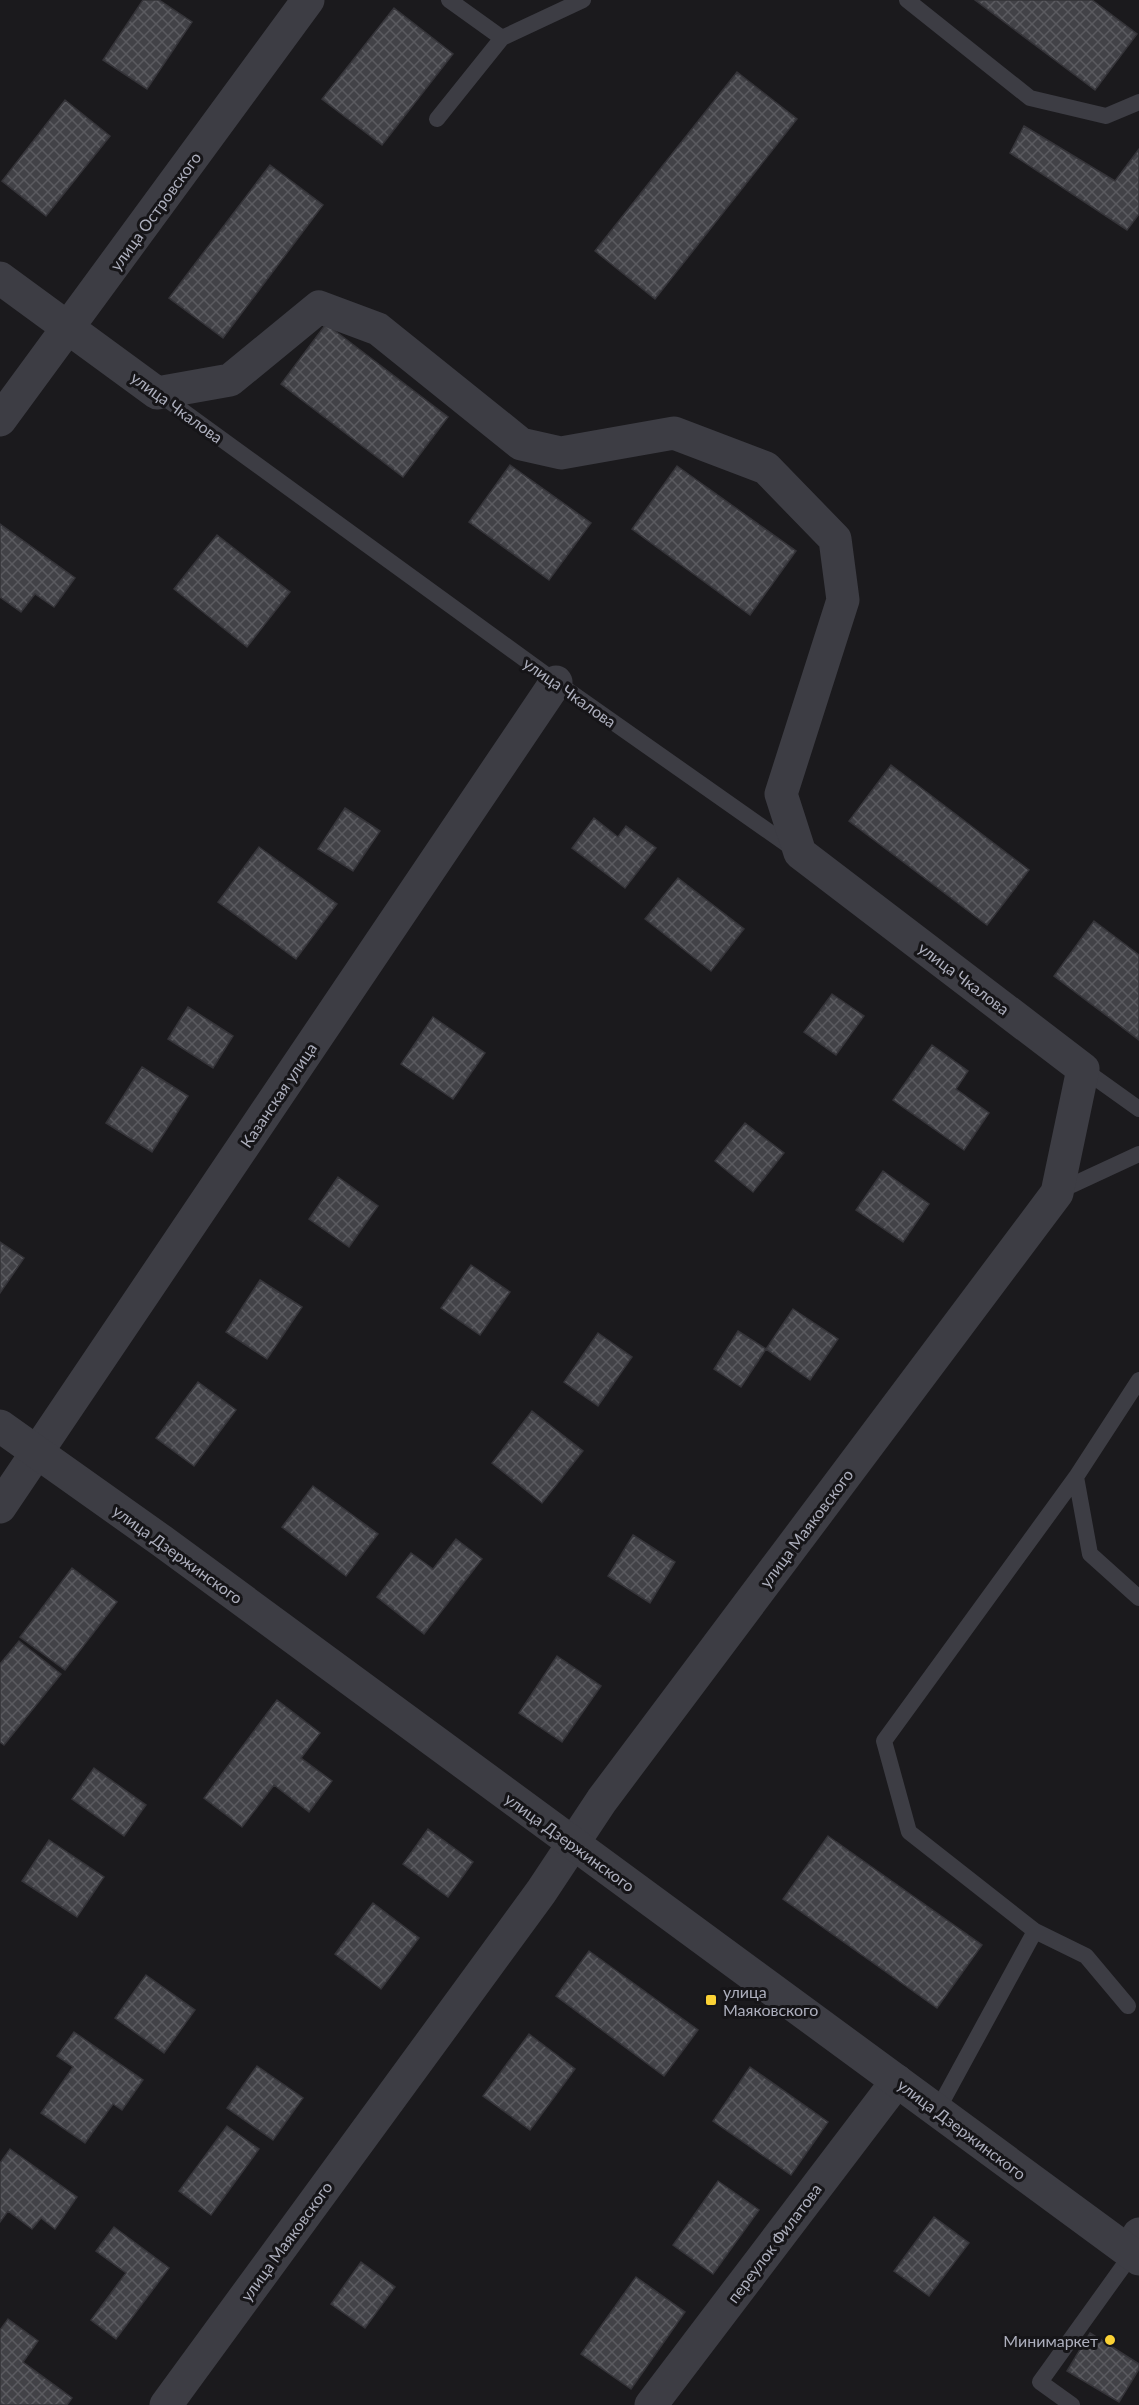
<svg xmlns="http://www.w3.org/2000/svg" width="1139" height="2405" font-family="Lato,sans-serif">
<defs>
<pattern id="building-cross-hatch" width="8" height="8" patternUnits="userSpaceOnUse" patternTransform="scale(1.5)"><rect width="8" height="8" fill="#424247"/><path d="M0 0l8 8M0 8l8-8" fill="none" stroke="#5b5b60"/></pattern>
</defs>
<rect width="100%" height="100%" fill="#1b1a1d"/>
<path fill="url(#building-cross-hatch)" stroke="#353439" stroke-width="1.5" d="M 143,0 L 159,0 L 192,22 L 147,89 L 103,60 Z
M 975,0 L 1092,0 L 1137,34 L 1095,90 Z
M 394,8 L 453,54 L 382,145 L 322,99 Z
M 737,72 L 797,119 L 655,299 L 595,251 Z
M 65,100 L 110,136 L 46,216 L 2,181 Z
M 1024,126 L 1115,181 L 1139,149 L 1139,214 L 1127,230 L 1010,153 Z
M 270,165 L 323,205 L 223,338 L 169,298 Z
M 326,324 L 448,417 L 403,477 L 281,384 Z
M 510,465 L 591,523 L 549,580 L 469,522 Z
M 677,466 L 796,551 L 750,615 L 632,529 Z
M 0,524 L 75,578 L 54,607 L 35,594 L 21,612 L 0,597 Z
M 217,535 L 290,592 L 247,647 L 174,589 Z
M 891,765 L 1029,870 L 987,925 L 849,821 Z
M 345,808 L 380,831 L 353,871 L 318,849 Z
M 594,818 L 618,837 L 626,826 L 656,848 L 625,888 L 572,848 Z
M 259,847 L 337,904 L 296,959 L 218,902 Z
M 678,878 L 744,929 L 711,971 L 645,919 Z
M 1094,921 L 1139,955 L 1139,1040 L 1054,976 Z
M 832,994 L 864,1016 L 836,1055 L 804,1032 Z
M 188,1007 L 233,1036 L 213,1068 L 168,1039 Z
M 433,1017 L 485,1053 L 453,1099 L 401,1064 Z
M 932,1045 L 968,1071 L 956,1089 L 989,1113 L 964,1150 L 893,1100 Z
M 142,1067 L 188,1096 L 152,1152 L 106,1123 Z
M 745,1123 L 784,1153 L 753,1192 L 715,1161 Z
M 883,1171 L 929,1204 L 903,1242 L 856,1210 Z
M 338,1177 L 378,1206 L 349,1247 L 309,1219 Z
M 0,1242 L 24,1258 L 0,1293 Z
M 471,1265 L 510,1292 L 480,1335 L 441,1308 Z
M 260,1280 L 302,1307 L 267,1359 L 226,1332 Z
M 793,1309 L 838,1339 L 810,1380 L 766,1349 Z
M 738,1331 L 766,1349 L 741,1387 L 714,1369 Z
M 598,1333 L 632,1357 L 598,1406 L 564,1382 Z
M 198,1382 L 236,1410 L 194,1466 L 156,1438 Z
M 532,1411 L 583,1451 L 542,1503 L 492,1463 Z
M 313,1486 L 378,1534 L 346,1576 L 282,1527 Z
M 633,1535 L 675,1562 L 650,1603 L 608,1576 Z
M 456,1539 L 482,1559 L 424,1634 L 377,1597 L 411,1553 L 433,1569 Z
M 72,1568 L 117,1602 L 65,1670 L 20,1637 Z
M 19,1641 L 61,1674 L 4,1745 L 0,1742 L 0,1664 Z
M 557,1656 L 601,1686 L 562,1742 L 519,1713 Z
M 277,1700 L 320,1733 L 301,1758 L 332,1781 L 309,1812 L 274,1785 L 242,1827 L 204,1798 Z
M 94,1768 L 146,1805 L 124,1836 L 72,1799 Z
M 428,1829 L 473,1862 L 448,1897 L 403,1864 Z
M 828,1836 L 982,1945 L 937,2008 L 783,1899 Z
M 49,1840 L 104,1877 L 77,1917 L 22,1881 Z
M 373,1903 L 419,1938 L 381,1989 L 335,1954 Z
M 589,1951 L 698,2030 L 664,2076 L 556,1996 Z
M 146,1975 L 195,2010 L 164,2053 L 115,2018 Z
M 74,2032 L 143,2080 L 122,2110 L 113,2104 L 85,2143 L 41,2113 L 73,2067 L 57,2056 Z
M 529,2034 L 575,2069 L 530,2130 L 483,2096 Z
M 257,2066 L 303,2098 L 273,2140 L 227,2108 Z
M 750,2067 L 828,2122 L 791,2175 L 713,2121 Z
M 227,2126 L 259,2149 L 211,2215 L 179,2191 Z
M 10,2149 L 77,2197 L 55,2229 L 41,2218 L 32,2229 L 8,2211 L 0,2222 L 0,2163 Z
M 718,2181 L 759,2210 L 713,2274 L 673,2245 Z
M 934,2217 L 969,2243 L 929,2296 L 894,2271 Z
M 114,2227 L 169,2268 L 116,2339 L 91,2320 L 126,2273 L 96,2251 Z
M 361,2262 L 395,2287 L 365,2328 L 331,2304 Z
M 636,2277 L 685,2312 L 631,2389 L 581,2354 Z
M 8,2319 L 38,2341 L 23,2362 L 72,2398 L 67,2405 L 0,2405 L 0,2330 Z
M 1090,2333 L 1139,2364 L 1139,2369 L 1119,2402 L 1067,2371 Z"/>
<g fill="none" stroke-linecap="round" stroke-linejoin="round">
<path stroke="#3d3d44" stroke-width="16" d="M 907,0 L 1030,98 L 1106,116 L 1139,102
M 502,38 L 583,0
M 437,119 L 502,38 L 449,0
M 158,393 L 556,682 L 795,850
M 1083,1069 L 1139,1109
M 1057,1192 L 1139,1154
M 1076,1477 L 1139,1380
M 1128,2006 L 1086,1956 L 1035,1931 L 909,1832 L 884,1741 L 1076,1477 L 1090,1554 L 1139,1598
M 937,2111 L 1035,1931
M 1072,2405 L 1040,2382 L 1132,2254"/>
<path stroke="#3d3d44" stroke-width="33" d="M 0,278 L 157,393 L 230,380 L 319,307 L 378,329 L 521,444 L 561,453 L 674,433 L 766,468 L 835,539 L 843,600 L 781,794 L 800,853 L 1083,1069 L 1057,1193 L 602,1800 L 541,1892 L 166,2405
M 0,420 L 308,0
M 0,1507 L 556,682
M 1132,2254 L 1139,2234
M 651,2405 L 897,2081"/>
<path stroke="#3d3d44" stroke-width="33" d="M 0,1426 L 162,1541 L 1139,2259"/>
</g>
<g fill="#fbd235" stroke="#161518" stroke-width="2">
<rect x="705" y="1994" width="12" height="12" rx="3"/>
<circle cx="1110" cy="2340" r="6"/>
</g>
<g text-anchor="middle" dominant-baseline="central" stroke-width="6" stroke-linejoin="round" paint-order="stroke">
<g font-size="16" fill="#adafbd" stroke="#161518">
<text transform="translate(155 211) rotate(-54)">улица Островского</text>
<text transform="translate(177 407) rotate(36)">улица Чкалова</text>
<text transform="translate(570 692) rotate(35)">улица Чкалова</text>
<text transform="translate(964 978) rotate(37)">улица Чкалова</text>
<text transform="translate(278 1095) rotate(-56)">Казанская улица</text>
<text transform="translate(806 1528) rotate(-53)">улица Маяковского</text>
<text transform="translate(178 1554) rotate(36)">улица Дзержинского</text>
<text transform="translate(570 1842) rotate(36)">улица Дзержинского</text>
<text transform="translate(962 2129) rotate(37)">улица Дзержинского</text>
<text transform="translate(286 2241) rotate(-54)">улица Маяковского</text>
<text transform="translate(774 2243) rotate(-53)">переулок Филатова</text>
</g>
<g font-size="16" fill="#adafbd" stroke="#161518" text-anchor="start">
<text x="723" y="1991">улица<tspan x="723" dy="18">Маяковского</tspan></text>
<text x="1098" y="2340" text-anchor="end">Минимаркет</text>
</g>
</g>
</svg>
